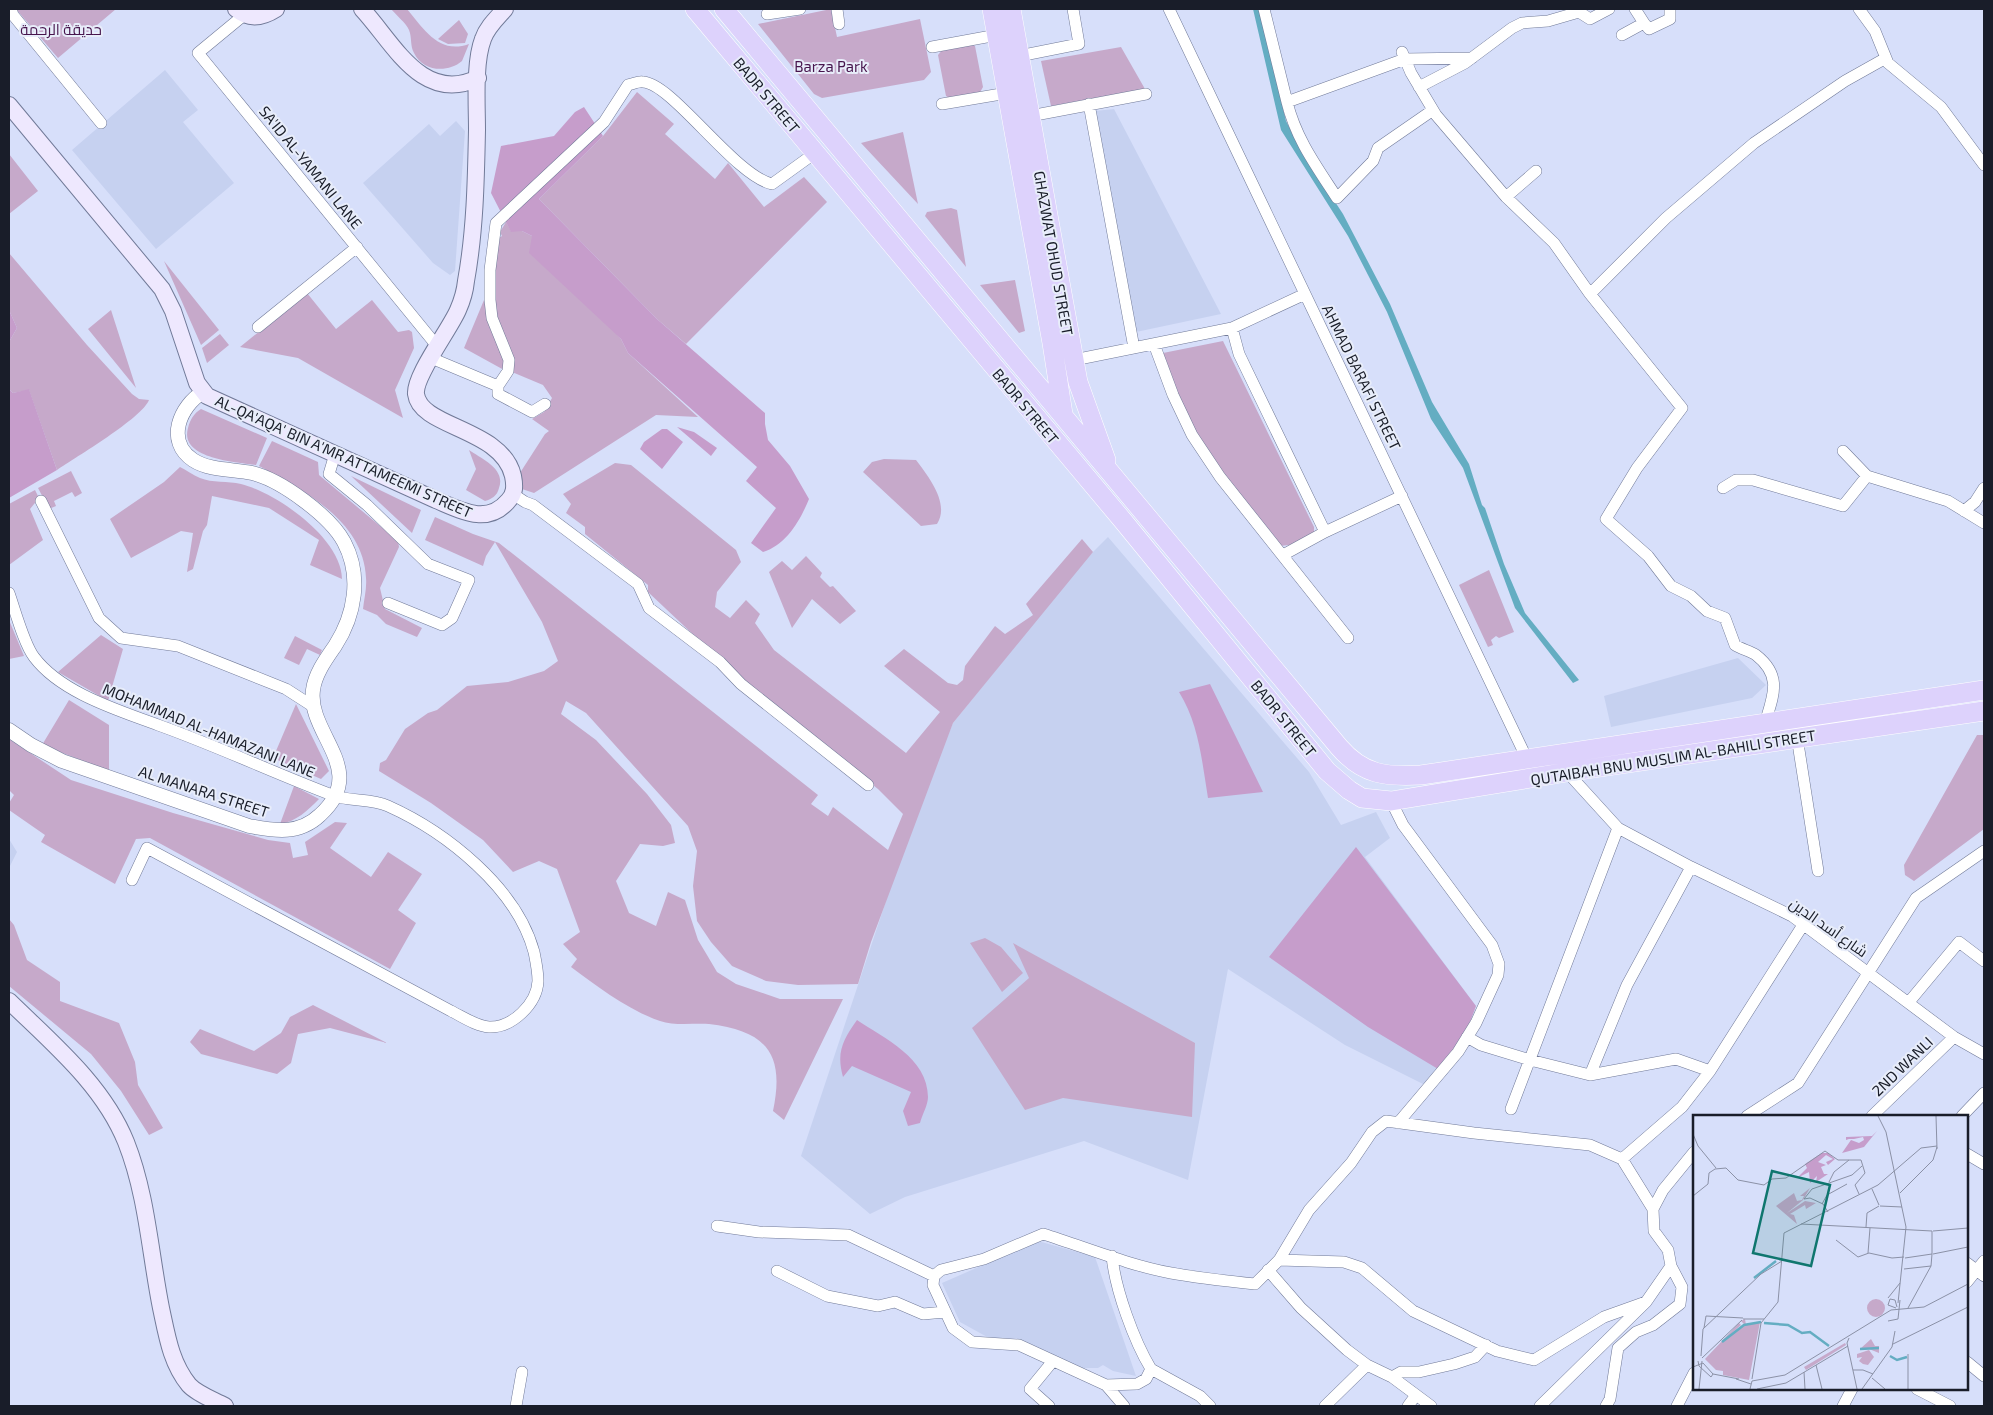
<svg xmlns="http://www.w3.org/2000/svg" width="1993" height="1415" font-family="'Exo 2',Cairo,sans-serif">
<rect width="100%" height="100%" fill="#d7dffa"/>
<path fill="#c6d1f0" d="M 165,70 L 198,110 L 183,122 L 234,183 L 156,249 L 72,150 Z
M 1114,109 L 1221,314 L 1136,332 L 1095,111 Z
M 456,121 L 465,131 L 455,271 L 450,275 L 433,263 L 363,183 L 429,124 L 440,136 Z
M 1108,537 L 1309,772 L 1341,825 L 1376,812 L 1390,838 L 1365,857 L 1476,1006 L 1466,1033 L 1425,1085 L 1345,1045 L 1228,969 L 1188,1180 L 1084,1141 L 905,1197 L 870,1214 L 801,1156 L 915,814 L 953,723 L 1084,561 Z
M 1738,658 L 1766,685 L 1752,698 L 1611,727 L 1604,696 Z
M 9,839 L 17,852 L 9,868 Z
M 1038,1241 L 1095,1257 L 1136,1376 L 1113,1371 L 1103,1365 L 1098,1368 L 1078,1368 L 1029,1343 L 1016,1338 L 989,1338 L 960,1322 L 942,1283 Z"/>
<path fill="#c6a9ca" d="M 16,9 L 116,9 L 58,58 Z
M 391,9 L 407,9 C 424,29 439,55 469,44 L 462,61 C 448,73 423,72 414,53 C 410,46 412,37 409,30 C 406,23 396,15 391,9 Z
M 831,9 L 837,37 L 920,19 L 931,72 L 924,80 L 822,98 L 814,94 L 758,24 Z
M 459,20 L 468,34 L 465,43 L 448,44 L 438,39 Z
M 971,44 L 975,46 L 983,87 L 979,94 L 951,99 L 946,96 L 938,55 L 943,49 Z
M 1121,47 L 1145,89 L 1051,106 L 1041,61 Z
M 637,92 L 674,124 L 665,134 L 715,179 L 728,163 L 764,207 L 804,177 L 827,202 L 686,344 L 657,319 L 539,199 L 603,136 Z
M 903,132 L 918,204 L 861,143 Z
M 9,154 L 38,191 L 9,214 Z
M 951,208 L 957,210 L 966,267 L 925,216 L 927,212 Z
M 506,222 L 511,231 L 522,231 L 532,236 L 621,339 L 628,353 L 698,417 L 656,415 L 534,493 L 519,488 L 518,476 L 545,434 L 549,431 L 532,419 L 544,412 L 552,398 L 543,385 L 512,372 L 496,318 L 493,280 L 499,238 L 502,236 L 500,232 Z
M 9,253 L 87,345 L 132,394 L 139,399 L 149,400 C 142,418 76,457 57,470 L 29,390 L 13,393 L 9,389 L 9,342 L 17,328 L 9,310 Z
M 164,261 L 219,330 L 201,345 Z
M 1015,280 L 1025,331 L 1019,333 L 980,285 Z
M 307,293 L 336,329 L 372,300 L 398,332 L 409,330 L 412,332 L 414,348 L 395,390 L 403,418 L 298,358 L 240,347 Z
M 484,300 L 490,328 L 505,361 L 504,370 L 464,348 Z
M 111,310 L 136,388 L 88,329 Z
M 220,334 L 229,345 L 207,363 L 202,348 Z
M 1223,341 L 1314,527 L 1314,535 L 1297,544 L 1280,546 C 1253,512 1224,479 1201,441 C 1184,414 1174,383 1163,353 Z
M 201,409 L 267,438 L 256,465 C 237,462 179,459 188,428 C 190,420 194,413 201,409 Z
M 272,441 L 318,462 L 319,475 L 398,541 L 399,547 L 380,588 L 385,609 L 422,628 L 417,637 L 386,624 L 377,615 L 363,609 C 364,599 367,588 366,578 C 364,521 303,490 259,466 Z
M 469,450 C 482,459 506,469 499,488 C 497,496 492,499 485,501 L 466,490 L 476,469 Z
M 884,459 L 916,460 C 929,477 950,504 937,524 L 921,526 L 863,472 L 872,462 Z
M 615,463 L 631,465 L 736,550 L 741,562 L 717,592 L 715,607 L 730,618 L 746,600 L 760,614 L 755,623 L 774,650 L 906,753 L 940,712 L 884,666 L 904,649 L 948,683 L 957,685 L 963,680 L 965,666 L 995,626 L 1005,634 L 1033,615 L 1026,604 L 1082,539 L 1093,552 L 953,723 L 871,942 L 858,984 L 798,985 L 766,981 L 732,966 L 711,942 L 697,921 L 693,886 L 697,851 L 688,826 L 586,713 L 566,701 L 561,714 L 596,740 L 647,794 L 671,825 L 675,843 L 663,846 L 640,844 L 616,881 L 629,913 L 656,926 L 668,892 L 685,900 L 698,940 L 707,955 L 717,972 L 736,984 L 780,999 L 843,999 L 784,1120 L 773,1111 C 785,1054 767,1031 709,1024 C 694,1023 674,1026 660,1021 C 628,1010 598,987 571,967 L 577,959 L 563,944 L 580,932 L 557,869 L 539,861 L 513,872 L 483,840 L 431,803 L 379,771 L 380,763 L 386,760 L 405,729 L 428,713 L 437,710 L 467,686 L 508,682 L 544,671 L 558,661 L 542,622 L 495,542 L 486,556 L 483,566 L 425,540 L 435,517 L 473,534 L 499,543 L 818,795 L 811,804 L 828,816 L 833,807 L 888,850 L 903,814 L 878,789 L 750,688 L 648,592 L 648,585 L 585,534 L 585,527 L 566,513 L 571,504 L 563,494 Z
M 180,467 C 186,470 193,475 200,478 C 212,483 228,481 241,484 C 277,493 342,539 342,579 L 310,565 L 319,540 L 269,508 L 212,496 L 207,525 L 203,531 L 193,569 L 187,572 L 193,533 L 181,531 L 131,558 L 110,519 L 164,482 Z
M 71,471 L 82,493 L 75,497 L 72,492 L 54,501 L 56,506 L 49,509 L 38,488 Z
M 351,476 L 421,510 L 412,533 Z
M 35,490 L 39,498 L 30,509 L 43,540 L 9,565 L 9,504 Z
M 806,556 L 822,573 L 820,577 L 830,587 L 833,586 L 856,611 L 840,624 L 812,599 L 792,628 L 769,572 L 782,561 L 792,570 Z
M 1489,570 L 1514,632 L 1499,638 L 1496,636 L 1491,640 L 1493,645 L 1488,647 L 1459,585 Z
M 9,620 L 24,656 L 9,659 Z
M 101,635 L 123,649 L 108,701 L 58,672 Z
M 295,636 L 322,650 L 320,655 L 307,649 L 299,665 L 284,658 Z
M 69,700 L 109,725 L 109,771 L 42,745 Z
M 296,704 L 329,771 L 321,779 L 273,758 Z
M 1977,735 L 1984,735 L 1984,829 L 1914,881 L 1905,875 L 1904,865 Z
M 9,739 L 71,780 L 173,813 L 268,840 L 290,843 L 293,858 L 308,855 L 305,842 L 335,822 L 347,823 L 330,848 L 371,877 L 388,852 L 422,874 L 398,910 L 416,923 L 390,969 L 150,838 L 136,839 L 115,884 L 41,842 L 45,835 L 9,810 L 9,803 L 14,795 L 9,790 Z
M 294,786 L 319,799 C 308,810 296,822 280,824 Z
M 9,919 L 14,925 L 27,960 L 60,982 L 60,1001 L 119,1023 L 135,1062 L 138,1085 L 163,1128 L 149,1135 L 121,1091 L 91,1054 L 9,986 Z
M 985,938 L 1001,947 L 1023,973 L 1002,992 L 970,943 Z
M 1013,943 L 1195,1043 L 1192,1117 L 1063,1098 L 1025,1110 L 972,1028 L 1029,978 Z
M 313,1005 L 387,1043 L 330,1028 L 298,1034 L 291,1063 L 277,1074 L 201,1054 L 190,1042 L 200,1029 L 254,1051 L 281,1033 L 290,1017 Z"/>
<path fill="#c69dcb" d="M 584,107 L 603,136 L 539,199 L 657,319 L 765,413 L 765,424 L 768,440 L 790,466 L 809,499 C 800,521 786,545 763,552 L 751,543 L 776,508 L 746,481 L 757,467 L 628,353 L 621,339 L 529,253 L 532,236 L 522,231 L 511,232 L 491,193 L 501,146 L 554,136 L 575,112 Z
M 9,310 L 17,328 L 9,342 Z
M 9,389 L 13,393 L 29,389 L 57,470 L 9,498 Z
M 677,427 L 694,432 L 717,448 L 711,456 Z
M 662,429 L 667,429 L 683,442 L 662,469 L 640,449 L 644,442 Z
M 1210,684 L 1263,792 L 1208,798 C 1202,762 1199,724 1179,692 Z
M 1356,847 L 1476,1006 L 1466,1033 L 1438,1069 L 1368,1027 L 1269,957 Z
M 857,1020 C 884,1038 928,1058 928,1097 C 928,1105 922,1115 920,1123 L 908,1126 L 903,1111 L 911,1092 L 852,1066 L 843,1077 C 836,1052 843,1040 857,1020 Z"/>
<path fill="#64adc2" d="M 1253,9 L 1260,9 L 1286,121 L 1301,150 L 1343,214 L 1390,304 L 1432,402 L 1469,464 L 1482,505 L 1485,508 L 1504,564 L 1525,613 L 1579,680 L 1573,683 L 1515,608 L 1463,468 L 1431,419 L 1387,312 L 1348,236 L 1281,130 Z"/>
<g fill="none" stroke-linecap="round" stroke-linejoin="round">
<defs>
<path id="minor" d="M 11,9 L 13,15 L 101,123
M 837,9 L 839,24
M 1169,9 L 1527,759
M 1264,9 L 1287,102
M 1859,9 L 1875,31 L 1888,63 L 1941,107 L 1984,165
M 767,14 L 800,9
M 244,15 L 198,53 L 437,346
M 1644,23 L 1649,29 L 1670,19 L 1670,9
M 1622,35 L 1644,23 L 1635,9
M 932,47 L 997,35
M 1402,52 L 1411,73 L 1436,115 L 1506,197 L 1554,243 L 1590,294 L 1682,408 L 1637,468 L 1606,519 L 1648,556 L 1671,586 L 1691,596 L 1707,611 L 1725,618 L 1735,645 C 1741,649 1750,651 1756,655 C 1783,676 1773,696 1765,723
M 1019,56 L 1079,44 L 1073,9
M 1419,87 L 1465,63 L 1512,28 L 1522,23 L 1548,21 L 1579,12 L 1590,19 L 1609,9
M 942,104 L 1007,93
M 1089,104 L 1134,348
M 1433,110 L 1378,148 L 1373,161 L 1337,198 C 1317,167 1296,139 1287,102 L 1405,59 L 1472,58
M 1030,116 L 1146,94
M 1506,197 L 1536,171
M 1590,294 L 1666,218 L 1754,143 L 1845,81 L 1886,58
M 258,327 L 357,247
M 1232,328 L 1239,354 L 1325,532 L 1402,496
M 1154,344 L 1173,395 L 1192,435 L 1220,477 L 1348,638
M 431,358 L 498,386
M 1074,360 L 1232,328 L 1305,294
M 545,404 L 532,412 L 498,394 L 498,386 L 508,371 L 509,360 L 492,318 L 490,300 L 490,270 L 496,223 L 604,122 L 628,85 C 633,84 639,81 643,82 C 672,83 734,175 772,184 L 815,153
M 1843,451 L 1867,476 L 1948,501 L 1984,523
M 335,454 L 329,474 L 367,505 L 428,564 L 469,580 L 452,618 L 442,625 L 388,603
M 1723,488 L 1736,480 L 1753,480 L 1843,506 L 1867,476
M 513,494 L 525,502 L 533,505 L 638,584 L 649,608 L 720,662 L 741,684 L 868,785
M 41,501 L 99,618 L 121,638 L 178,646 L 286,689 L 314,707
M 1964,511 L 1975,502 L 1984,488
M 1283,555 L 1325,532
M 9,593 C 15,610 24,644 34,657 C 61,693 118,710 158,725 C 217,746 274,773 332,795 C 350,802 370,798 388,806 C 446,832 517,888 534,952 C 536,962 538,971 538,981 C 537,1004 512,1028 489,1027 C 476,1026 463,1017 451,1011 L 147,848 L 132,880
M 1797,737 L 1818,871
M 1391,801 L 1403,825 L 1492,945 L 1499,964 L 1498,975 L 1476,1023 L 1458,1052 L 1398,1123
M 1618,828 L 1691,867 L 1792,916 L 1954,1037 L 1984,1054
M 1909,1002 L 1959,942 L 1984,961
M 1467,1037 L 1481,1045 L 1530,1060 L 1590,1075 L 1676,1059 L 1710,1071
M 1590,1075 L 1627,985 L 1691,867
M 1511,1109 L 1618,828 L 1567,772
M 1747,1116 L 1798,1083 L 1916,898 L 1984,851
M 1872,1116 L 1954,1037
M 1962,1116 L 1984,1093
M 1967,1154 L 1984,1164
M 1622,1159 L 1682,1107 L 1710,1071 L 1803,925
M 717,1226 L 759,1232 L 848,1235 L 934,1276
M 1112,1256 C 1115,1289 1134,1341 1151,1369 L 1146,1379 L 1137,1384 L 1106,1385 L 1019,1345 L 972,1342 L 953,1328 L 933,1285 L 934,1276 L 941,1270 L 984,1259 L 1043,1234 C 1085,1247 1128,1265 1171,1273 C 1199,1278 1227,1281 1255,1284 L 1279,1260 L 1309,1210 L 1351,1163 L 1372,1132 L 1386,1121 L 1474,1133 L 1590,1145 L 1622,1159 L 1653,1209
M 1279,1260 L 1344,1262 L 1362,1268 L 1413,1311 L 1497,1351 L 1534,1360 L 1604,1317 L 1646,1302
M 1967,1263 L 1984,1276
M 1268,1270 L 1301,1308 L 1347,1350 L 1367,1365 L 1392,1377 L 1431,1406
M 777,1271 L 827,1296 L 878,1306 L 895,1302 L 923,1314 L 945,1312
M 1967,1282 L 1984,1261
M 1967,1362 L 1984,1376
M 1151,1369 L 1200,1396 L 1210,1406
M 1392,1377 L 1401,1372 L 1419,1372 L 1454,1364 L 1475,1357 L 1486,1345
M 1106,1385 L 1124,1406
M 1917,1389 L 1950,1406
M 516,1406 L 522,1372
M 1049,1406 L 1030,1389 L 1053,1361
M 1325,1406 L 1367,1365
M 1408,1406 L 1416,1395
M 1540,1406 L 1646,1302 L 1671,1266
M 1606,1406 L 1610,1399 L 1618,1348 L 1636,1332 L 1653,1325 L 1680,1304 L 1682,1287 L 1671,1266 L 1668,1250 L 1654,1231 L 1653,1209 L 1663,1190 L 1694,1152
M 1677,1406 L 1694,1373
M 1843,1406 L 1852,1389"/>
<path id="tertiary" d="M 9,730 L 31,745 L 62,761 L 249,826 C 275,831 299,835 320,815 C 370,770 307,734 313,690 C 315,674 326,659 335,646 C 355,615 362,576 344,542 C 330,516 281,480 252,473 C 234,469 210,471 193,460 C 165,441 180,406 203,392"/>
<path id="secondary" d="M 236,9 C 249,20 262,18 276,9
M 362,9 C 393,42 422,105 478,78
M 9,105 L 162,289 L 173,311 L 197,383 L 207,396 L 436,500 C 460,510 487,526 508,501 C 515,494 515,486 513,476 C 502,428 420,428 416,394 C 414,376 450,329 458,310 C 462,301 465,291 466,281 C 475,231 476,180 477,130 C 477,105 474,62 483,39 C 487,27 497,18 505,9
M 9,1001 C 52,1043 103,1085 126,1142 C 147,1195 150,1253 161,1308 C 167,1336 171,1363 189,1385 C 197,1394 214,1400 225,1406"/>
<path id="primary" d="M 695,9 L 1124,522 L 1327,771 L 1349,790 L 1362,798 L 1391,801 L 1567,772 L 1984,711
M 724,9 L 1339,747 C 1363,775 1386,777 1421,775 L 1984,690
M 992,9 L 1052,343 L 1063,414
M 1011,9 L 1074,360 L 1078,382 L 1106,460"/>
</defs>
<use href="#minor" stroke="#717a98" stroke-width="12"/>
<use href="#tertiary" stroke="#717a98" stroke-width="15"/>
<use href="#secondary" stroke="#717a98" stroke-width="18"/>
<use href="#primary" stroke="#fff" stroke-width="20"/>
<use href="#minor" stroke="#fff" stroke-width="11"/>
<use href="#tertiary" stroke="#fff" stroke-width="14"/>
<use href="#secondary" stroke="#eee8fe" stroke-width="16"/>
<use href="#primary" stroke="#ddd2fc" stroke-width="19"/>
</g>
<g text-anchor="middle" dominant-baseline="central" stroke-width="4" stroke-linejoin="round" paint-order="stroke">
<g font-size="15" fill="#47154d" stroke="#e8edfa">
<text x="61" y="29">حديقة الرحمة</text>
<text x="831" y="66">Barza Park</text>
</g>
<g font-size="15" fill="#191d29" stroke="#e8edfa">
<text transform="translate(767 95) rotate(50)">BADR STREET</text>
<text transform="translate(311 167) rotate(51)">SA'ID AL-YAMANI LANE</text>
<text transform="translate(1054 253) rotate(80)">GHAZWAT OHUD STREET</text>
<text transform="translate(1362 377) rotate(64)">AHMAD BARAFI STREET</text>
<text transform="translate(1026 406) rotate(50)">BADR STREET</text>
<text transform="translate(344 456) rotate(24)">AL-QA'AQA' BIN A'MR ATTAMEEMI STREET</text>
<text transform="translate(1284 718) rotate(51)">BADR STREET</text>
<text transform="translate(209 730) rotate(22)">MOHAMMAD AL-HAMAZANI LANE</text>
<text transform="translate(1673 757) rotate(-9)">QUTAIBAH BNU MUSLIM AL-BAHILI STREET</text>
<text transform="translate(204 791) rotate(18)">AL MANARA STREET</text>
<text transform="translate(1829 927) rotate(35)">شارع أسد الدين</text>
<text transform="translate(1902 1066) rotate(-44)">2ND WANLI</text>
</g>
</g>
<g transform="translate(1693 1115)">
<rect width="275" height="275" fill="#d7dffa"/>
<path d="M 117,73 L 110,85 L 94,98 L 112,86 L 123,88 L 113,94 L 112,90 L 97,99 L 101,100 L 104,109 L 83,91 L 101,78 L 104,86 L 109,85 L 111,81 L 107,81 ZM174 193a9 9 0 1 1 18 0a9 9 0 1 1-18 0ZM 52,204 L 53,210 L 67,207 L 56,265 L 30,260 L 30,256 L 23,255 L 12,244 L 46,208 L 48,210 L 30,226 L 52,210 L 48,206 ZM 178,224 L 182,231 L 186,231 L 186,238 L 176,234 L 167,234 ZM 152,228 L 153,230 L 113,255 L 111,252 ZM 176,235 L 181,242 L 175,250 L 170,249 L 166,246 L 169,242 L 164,243 L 164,239 Z" fill="#c6a9ca"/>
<path d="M 184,16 L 171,32 L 149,38 L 158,25 L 166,28 L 171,25 L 170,22 L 161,24 L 156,24 L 153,25 L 153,22 L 179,21 ZM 129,38 L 135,38 L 142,44 L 135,50 L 133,47 L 140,44 L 133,40 L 125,47 L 133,50 L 128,52 L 131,59 L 135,59 L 123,67 L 124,61 L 117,68 L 116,57 L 104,63 L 114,53 L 112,49 Z" fill="#c69dcb"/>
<path fill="none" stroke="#64adc2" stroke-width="2.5" d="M 61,163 L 83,146M 71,208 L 95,210 L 109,218 L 117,217 L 136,231M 29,227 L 51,210 L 68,207M 167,234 L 186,233M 197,241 L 204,245 L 214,242"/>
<path fill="none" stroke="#8b91a6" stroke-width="1" d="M 185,1 L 193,17 L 213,112 L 205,188M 243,1 L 244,34M 0,19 L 5,31 L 23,53M 136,67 L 141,57 L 156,45M 179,74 L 186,90M 207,78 L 240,45 L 244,32M 0,81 L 15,69 L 16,58 L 22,54 L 33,53 L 45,65 L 71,70 L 79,64 L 93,63 L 132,36 L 145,45 L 168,45 L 172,58 L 162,70 L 166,79M 129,89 L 134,80 L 154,69M 187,91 L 209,92M 135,97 L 130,89 L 117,83 L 111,84 L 119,74 L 159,60 L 169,51M 108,109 L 239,116M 173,112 L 174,98 L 186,91M 240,116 L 275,113M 91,118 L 185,70 L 228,33 L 244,31M 143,125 L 165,142 L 176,138 L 199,143 L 211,142M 175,138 L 177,113M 239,139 L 239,116M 240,139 L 275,132M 212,143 L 239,139M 211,154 L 238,151M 195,183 L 207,168M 203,193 L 195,190 L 197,184 L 202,185 L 204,192M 215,193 L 238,151 L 239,139M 50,204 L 71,204M 195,206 L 205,204 L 207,185M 11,213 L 13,201 L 50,203M 156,223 L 154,228 L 164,274M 200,229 L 275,192M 8,241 L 10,214 L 68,159 L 89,146M 9,243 L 49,205M 5,246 L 6,251 L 18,262 L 20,259M 123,250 L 129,274M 0,252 L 10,248 L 20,259 L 46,264M 160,255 L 170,255 L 180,259M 111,257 L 112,274M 179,263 L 192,274M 43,264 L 58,269M 59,264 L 68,208 L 85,187 L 91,118M 6,274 L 9,246M 57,274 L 59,266 L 92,260 L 198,195 L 231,192 L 275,169M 64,274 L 93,268 L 155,231M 169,274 L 199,232 L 202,216M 215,274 L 215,239"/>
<path fill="#0f766e" fill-opacity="0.15" stroke="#0f766e" stroke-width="2.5" d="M 79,56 L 137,70 L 118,151 L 60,138 Z"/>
<rect width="275" height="275" fill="none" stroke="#191d29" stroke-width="2.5"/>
</g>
<rect width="1993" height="1415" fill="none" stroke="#191d29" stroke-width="20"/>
</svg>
